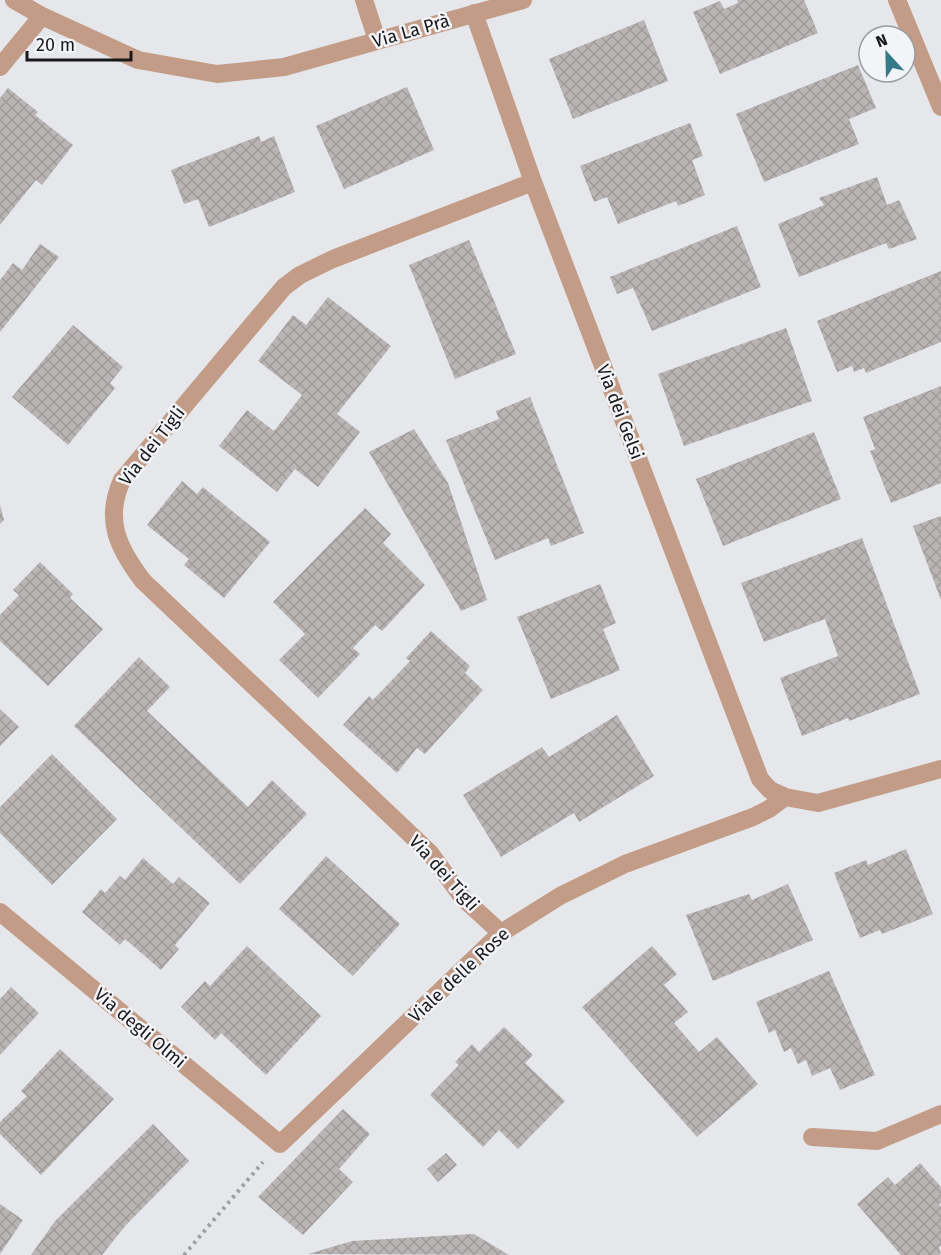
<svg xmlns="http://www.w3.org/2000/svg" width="941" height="1255" font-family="'Fira Sans',sans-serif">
<defs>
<pattern id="building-cross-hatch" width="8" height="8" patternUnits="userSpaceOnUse" patternTransform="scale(1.5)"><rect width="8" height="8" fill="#bab5b5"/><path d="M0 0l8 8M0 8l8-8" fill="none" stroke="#9f9b9b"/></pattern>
</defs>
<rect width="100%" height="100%" fill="#e5e7eb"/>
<path fill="url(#building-cross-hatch)" d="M 737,0 L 804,0 L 818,33 L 720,74 L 693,12 L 720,1 L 724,9 L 738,3 Z
M 644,20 L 668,81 L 573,119 L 549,59 Z
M 858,65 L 876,108 L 849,119 L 859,144 L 764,182 L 736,114 Z
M 407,87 L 434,150 L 344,189 L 316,126 Z
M 8,88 L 38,112 L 35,115 L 73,145 L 42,185 L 36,180 L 0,225 L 0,98 Z
M 690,123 L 703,156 L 692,160 L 705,195 L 678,206 L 676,201 L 618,224 L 607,197 L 594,202 L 580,166 Z
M 259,136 L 261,142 L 274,136 L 295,192 L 209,227 L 198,199 L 184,204 L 171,170 Z
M 877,177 L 887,205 L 899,200 L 917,239 L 889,249 L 886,243 L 799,277 L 778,224 L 824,205 L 819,198 Z
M 737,226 L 761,287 L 652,331 L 633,288 L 617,294 L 610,277 Z
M 469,240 L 516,354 L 455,379 L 409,265 Z
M 40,244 L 59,257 L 0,332 L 0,280 L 13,263 L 22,270 Z
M 941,271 L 941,342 L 866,373 L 864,368 L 854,372 L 852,366 L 837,372 L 817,321 Z
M 328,297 L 391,346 L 337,414 L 360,432 L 318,487 L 295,469 L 277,492 L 219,446 L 247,410 L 274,431 L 302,395 L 258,361 L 293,315 L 306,325 Z
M 73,325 L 123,367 L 110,383 L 115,388 L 68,445 L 12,397 Z
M 786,328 L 812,401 L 684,446 L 658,374 Z
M 941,386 L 941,483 L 891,503 L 870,451 L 875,449 L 863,417 Z
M 530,397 L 584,533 L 551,546 L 548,538 L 495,560 L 446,440 L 499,419 L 496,411 Z
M 414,429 L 448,483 L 487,600 L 461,611 L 369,452 Z
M 814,432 L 841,499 L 723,546 L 696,479 Z
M 182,481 L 197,494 L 203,487 L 270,542 L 224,598 L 184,565 L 189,559 L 147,525 Z
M 0,505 L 4,520 L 0,524 Z
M 365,508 L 391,534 L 383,543 L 425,585 L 382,631 L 375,625 L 353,648 L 360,654 L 318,698 L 279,660 L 305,634 L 273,602 Z
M 941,516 L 941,600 L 913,526 Z
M 862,538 L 920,694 L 849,721 L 848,718 L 802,736 L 780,678 L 838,656 L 825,619 L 764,642 L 741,583 Z
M 40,562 L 73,594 L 70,598 L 103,629 L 48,686 L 0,641 L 0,615 L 19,595 L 13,590 Z
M 600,584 L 616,623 L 603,629 L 620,670 L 551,699 L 517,617 Z
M 431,631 L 470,666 L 465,673 L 483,690 L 425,754 L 417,748 L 397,773 L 343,725 L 369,696 L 373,700 L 410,661 L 406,658 Z
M 139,657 L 170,687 L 147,711 L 248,807 L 272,780 L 307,814 L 240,884 L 74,726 Z
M 0,709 L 19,727 L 0,746 Z
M 617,715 L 654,776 L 579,822 L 574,813 L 501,857 L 463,795 L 542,747 L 549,757 Z
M 52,754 L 117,819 L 52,885 L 0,833 L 0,807 Z
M 906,849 L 933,914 L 882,934 L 880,930 L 860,938 L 834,873 L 866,860 L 868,865 Z
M 326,856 L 400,924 L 353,976 L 279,909 Z
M 143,858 L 173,884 L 179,877 L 210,903 L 175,945 L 179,949 L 161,970 L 125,939 L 120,945 L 82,912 L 101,889 L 105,893 L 120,876 L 125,880 Z
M 788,884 L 813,940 L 713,981 L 686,915 L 749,894 L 752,900 Z
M 247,946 L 321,1016 L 266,1075 L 221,1033 L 215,1040 L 181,1007 L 205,981 L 210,986 Z
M 652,946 L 677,974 L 664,985 L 688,1012 L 674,1023 L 699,1052 L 717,1037 L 758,1084 L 697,1137 L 582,1007 Z
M 829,971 L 875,1075 L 840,1090 L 830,1068 L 812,1076 L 806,1060 L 798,1064 L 791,1048 L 784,1052 L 775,1030 L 769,1033 L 756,1002 Z
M 11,987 L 39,1013 L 0,1055 L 0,999 Z
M 504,1027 L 533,1055 L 525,1063 L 565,1101 L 518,1149 L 499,1130 L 483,1147 L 430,1095 L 459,1065 L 455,1062 L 472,1044 L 479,1052 Z
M 60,1049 L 114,1099 L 41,1175 L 0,1134 L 0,1122 L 27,1096 L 21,1091 Z
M 343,1109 L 370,1134 L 339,1169 L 353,1182 L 303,1235 L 258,1197 Z
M 153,1124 L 189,1161 L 126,1225 L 102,1255 L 31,1255 L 55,1221 Z
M 446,1153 L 457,1165 L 438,1182 L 427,1169 Z
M 920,1163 L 941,1187 L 941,1203 L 939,1204 L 941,1207 L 941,1246 L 939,1247 L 941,1254 L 939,1255 L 901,1255 L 857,1204 L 888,1177 L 895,1185 Z
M 0,1204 L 23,1220 L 0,1254 Z
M 474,1234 L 509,1255 L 308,1254 L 352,1241 Z"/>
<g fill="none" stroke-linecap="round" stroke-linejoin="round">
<path stroke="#9e9fa2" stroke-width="4" stroke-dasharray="3 4.5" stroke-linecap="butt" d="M 184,1255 L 263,1162"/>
<path stroke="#c29c87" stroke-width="18" d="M 14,0 L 42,16 L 138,60 L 217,74 L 284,67 L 523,0
M 364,0 L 377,40
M 897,0 L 941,107
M 474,13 L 533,182 L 760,779 L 770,790 L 785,797
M 0,67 L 42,16
M 0,912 L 280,1144 L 501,933 L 560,896 L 625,864 L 753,817 L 769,809 L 785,797 L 818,803 L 941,769
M 501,933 L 463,898 L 430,853 L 143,581 C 118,548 104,520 122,480 L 284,287 L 300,275 L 333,259 L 533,182
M 812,1137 L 877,1141 L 941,1114"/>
</g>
<g text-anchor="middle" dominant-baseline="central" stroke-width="5" stroke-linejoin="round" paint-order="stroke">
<g font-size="18" fill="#19191a" stroke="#f2f4f8">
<text transform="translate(411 31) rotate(-16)">Via La Prà</text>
<text transform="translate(620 412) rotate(69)">Via dei Gelsi</text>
<text transform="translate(152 446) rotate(-52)">Via dei Tigli</text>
<text transform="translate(444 873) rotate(48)">Via dei Tigli</text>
<text transform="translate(459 975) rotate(-43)">Viale delle Rose</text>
<text transform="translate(140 1028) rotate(40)">Via degli Olmi</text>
</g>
</g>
<g transform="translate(887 54) rotate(338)"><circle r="28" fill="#f2f4f8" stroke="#9b9c9f" stroke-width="1.5"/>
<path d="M0-4.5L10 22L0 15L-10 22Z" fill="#357a88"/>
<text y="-9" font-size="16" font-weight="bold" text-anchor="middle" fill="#19191a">N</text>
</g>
<path d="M27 51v9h104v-9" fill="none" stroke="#19191a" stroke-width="3"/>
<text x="36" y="51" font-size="18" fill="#19191a" stroke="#f2f4f8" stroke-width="4.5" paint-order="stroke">20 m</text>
</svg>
